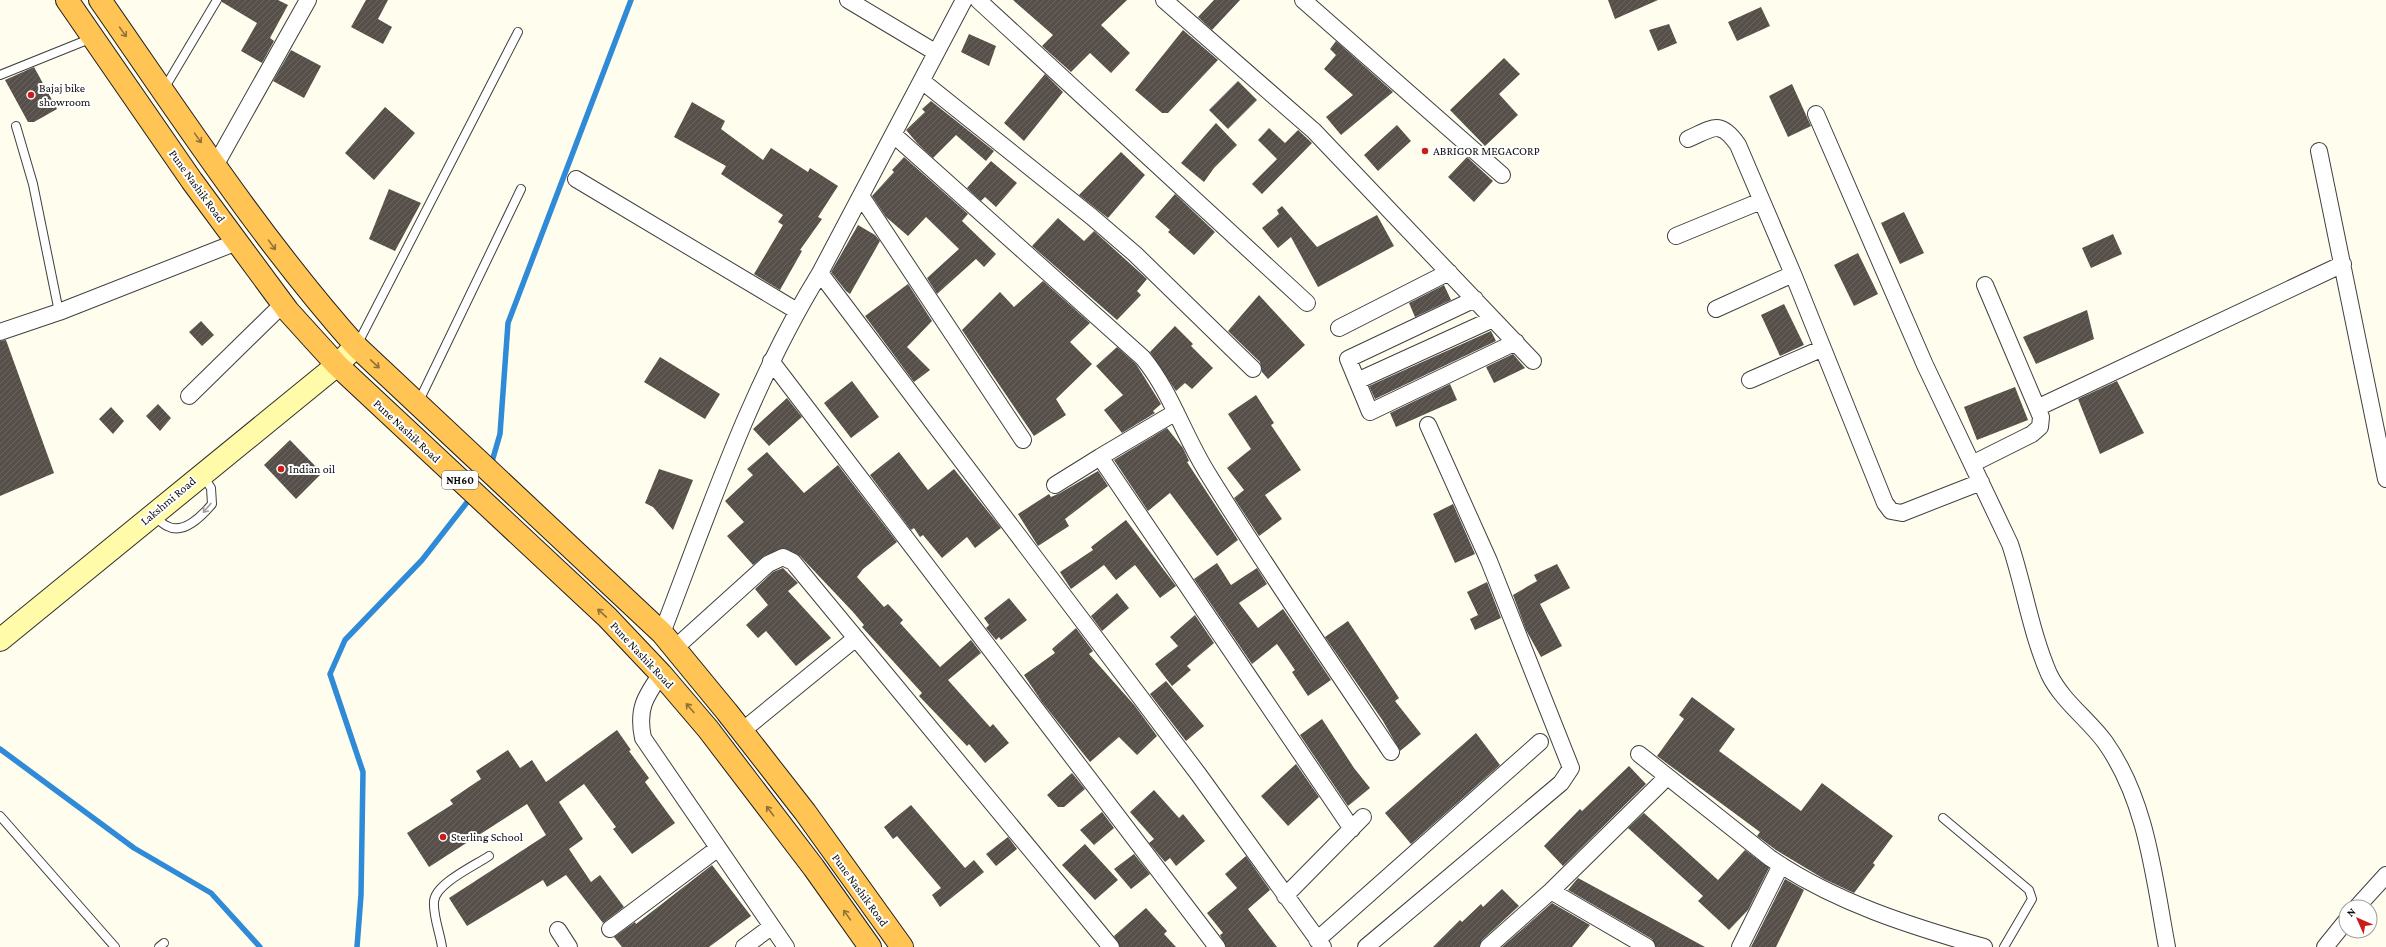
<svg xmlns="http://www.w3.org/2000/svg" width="2386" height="947" font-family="'Crimson Pro',serif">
<defs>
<pattern id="building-hatch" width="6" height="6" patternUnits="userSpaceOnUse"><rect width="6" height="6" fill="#574f49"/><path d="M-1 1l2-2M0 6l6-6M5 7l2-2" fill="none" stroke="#6a645f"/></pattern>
</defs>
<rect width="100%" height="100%" fill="#fffded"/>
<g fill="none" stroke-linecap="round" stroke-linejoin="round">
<path stroke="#2f8ad7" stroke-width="5.5" d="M 491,465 L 500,434 L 508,323 L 631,0
M 0,749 L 134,848 L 211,893 L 260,947
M 357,947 L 361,895 L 363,772 L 330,674 L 345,640 L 422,560 L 472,496"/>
</g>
<path fill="url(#building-hatch)" d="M 222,0 L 278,0 L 288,5 L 270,38 L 274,41 L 262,63 L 241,51 L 257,23 L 222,2 Z
M 366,0 L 388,0 L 378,19 L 392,27 L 383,44 L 351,27 Z
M 1013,0 L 1127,0 L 1101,25 L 1130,53 L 1111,73 L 1090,53 L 1071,72 L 1042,46 L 1053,35 Z
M 1214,0 L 1240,0 L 1212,30 L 1198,17 Z
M 1608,0 L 1658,0 L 1615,19 Z
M 1761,7 L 1770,26 L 1737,41 L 1728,22 Z
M 1669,24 L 1677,43 L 1658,51 L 1649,30 Z
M 1183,30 L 1218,60 L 1168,113 L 1162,113 L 1135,90 Z
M 969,34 L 996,46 L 989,66 L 961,52 Z
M 1336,41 L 1393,92 L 1341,135 L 1326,117 L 1353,95 L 1324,69 L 1336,55 L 1330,49 Z
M 291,50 L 321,66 L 304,98 L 273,81 Z
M 1504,58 L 1520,74 L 1499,94 L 1518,115 L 1485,146 L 1450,110 Z
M 34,67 L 57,109 L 34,122 L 28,122 L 5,80 Z
M 1045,74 L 1063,92 L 1024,141 L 1004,123 Z
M 1238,81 L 1257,100 L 1228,129 L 1209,110 Z
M 1792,84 L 1811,126 L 1788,137 L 1769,96 Z
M 931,101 L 994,151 L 986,161 L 956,135 L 933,158 L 918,144 L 906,130 L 925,112 L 922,109 Z
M 692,102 L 725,121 L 721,129 L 763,160 L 771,148 L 808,172 L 810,168 L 838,186 L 818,217 L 822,219 L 800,250 L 802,251 L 780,290 L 754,274 L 783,225 L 778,222 L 783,215 L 721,174 L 726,166 L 674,137 Z
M 385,107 L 415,133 L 374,180 L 345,153 Z
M 1216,123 L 1237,145 L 1214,168 L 1204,182 L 1181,163 Z
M 1397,125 L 1411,141 L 1378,171 L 1364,155 Z
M 1269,128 L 1285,143 L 1298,130 L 1312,143 L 1262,194 L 1252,184 L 1277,159 L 1258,140 Z
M 1121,152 L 1145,175 L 1108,218 L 1079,195 Z
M 904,157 L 968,214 L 962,221 L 996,254 L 984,267 L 976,259 L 937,294 L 927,278 L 959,249 L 926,217 L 908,236 L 886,217 L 872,196 L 894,172 L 892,170 Z
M 1467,157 L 1493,181 L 1474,202 L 1448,177 Z
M 991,161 L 1017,183 L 996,207 L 985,197 L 981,201 L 967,188 Z
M 389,189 L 421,203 L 395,251 L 369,239 Z
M 1175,194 L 1215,232 L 1194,255 L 1168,232 L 1170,230 L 1155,217 Z
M 1282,206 L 1317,247 L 1377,215 L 1394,246 L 1318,287 L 1291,237 L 1278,248 L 1262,228 L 1279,214 L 1277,210 Z
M 1904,212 L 1924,253 L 1900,264 L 1881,223 Z
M 1058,218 L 1084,241 L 1094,231 L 1147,279 L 1137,291 L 1141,295 L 1117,320 L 1032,246 Z
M 858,225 L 875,235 L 880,241 L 850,294 L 846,291 L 831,272 Z
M 2113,234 L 2122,254 L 2091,268 L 2082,248 Z
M 1858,253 L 1878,294 L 1854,306 L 1834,265 Z
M 1043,281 L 1090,323 L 1070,342 L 1092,364 L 1056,399 L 1066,415 L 1034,436 L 962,330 L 1000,292 L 1014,307 Z
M 908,284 L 932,321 L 907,347 L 930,370 L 914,382 L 865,316 Z
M 1444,285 L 1451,300 L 1415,317 L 1409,303 Z
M 1259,295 L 1305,345 L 1268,379 L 1262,372 L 1260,362 L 1228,331 Z
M 1784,304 L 1804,345 L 1780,356 L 1761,315 Z
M 2087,310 L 2094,339 L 2036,364 L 2023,337 Z
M 201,321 L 214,335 L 202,346 L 189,332 Z
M 1175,326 L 1193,344 L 1191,346 L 1213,368 L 1192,389 L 1185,383 L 1176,391 L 1150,352 Z
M 1491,331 L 1496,341 L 1375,399 L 1369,386 Z
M 6,340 L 54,473 L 0,496 L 0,341 Z
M 1117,347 L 1136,364 L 1161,404 L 1153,411 L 1155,413 L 1122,433 L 1104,410 L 1123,395 L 1096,366 Z
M 1513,354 L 1525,368 L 1494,383 L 1486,367 Z
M 660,357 L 720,394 L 705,419 L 644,382 Z
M 852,381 L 879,417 L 851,438 L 824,403 Z
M 2117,381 L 2144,433 L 2100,454 L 2078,399 Z
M 1450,384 L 1457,400 L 1396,427 L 1390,413 Z
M 2015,387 L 2028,420 L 1977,440 L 1964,407 Z
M 1256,395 L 1274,423 L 1271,425 L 1301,470 L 1265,495 L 1282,519 L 1259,536 L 1234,498 L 1244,490 L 1227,468 L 1251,449 L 1228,414 Z
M 787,398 L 802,417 L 769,446 L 753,429 Z
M 158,404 L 171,418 L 160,431 L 146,416 Z
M 111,407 L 124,421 L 113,434 L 99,419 Z
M 1167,428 L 1183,448 L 1189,461 L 1187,462 L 1238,540 L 1217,556 L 1170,493 L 1148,511 L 1114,460 Z
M 290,440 L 322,473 L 296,499 L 264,465 Z
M 767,452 L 804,493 L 838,465 L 897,542 L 863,569 L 857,577 L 884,607 L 888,604 L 903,620 L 900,623 L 940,667 L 971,640 L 981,653 L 948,680 L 990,727 L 993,724 L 1009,743 L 985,763 L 969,744 L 967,746 L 919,696 L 922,693 L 862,627 L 864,625 L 853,612 L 800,556 L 783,548 L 764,556 L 753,565 L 727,536 L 744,522 L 725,501 L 753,475 L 747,469 Z
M 899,452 L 928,490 L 954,469 L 1001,528 L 975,548 L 967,537 L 942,558 L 923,535 L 920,537 L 914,528 L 911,530 L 870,475 Z
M 659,469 L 693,480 L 673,530 L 653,507 L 645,503 Z
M 1098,471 L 1108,486 L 1065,519 L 1069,526 L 1038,546 L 1018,514 L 1049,494 L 1051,497 L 1060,493 Z
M 1453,504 L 1475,554 L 1455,563 L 1433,514 Z
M 1126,520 L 1176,586 L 1160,598 L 1135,565 L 1116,580 L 1104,565 L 1071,589 L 1060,572 L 1093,550 L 1091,547 Z
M 1217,563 L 1231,585 L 1257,568 L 1267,584 L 1239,603 L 1258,628 L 1283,609 L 1331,680 L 1308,696 L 1292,672 L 1295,670 L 1277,644 L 1252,664 L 1194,579 Z
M 1557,564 L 1570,588 L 1540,604 L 1562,646 L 1541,657 L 1526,630 L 1513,595 L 1537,581 L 1534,575 Z
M 783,568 L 798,583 L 788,591 L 831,638 L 796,666 L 766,631 L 758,638 L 746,625 L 768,605 L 755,589 L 773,572 Z
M 1487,582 L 1501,618 L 1475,630 L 1470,619 L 1478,615 L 1467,592 Z
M 1117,593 L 1129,608 L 1102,631 L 1091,616 Z
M 1009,598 L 1027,620 L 1001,640 L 999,637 L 996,640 L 986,628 L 989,625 L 984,618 Z
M 1195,615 L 1214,643 L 1187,666 L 1191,670 L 1172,686 L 1155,664 L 1178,646 L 1170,637 Z
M 1348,621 L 1399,698 L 1395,701 L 1421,734 L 1400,751 L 1383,721 L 1325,637 Z
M 1076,628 L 1093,651 L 1089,654 L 1135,706 L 1157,736 L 1137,755 L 1119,737 L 1090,762 L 1042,702 L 1024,675 L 1055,653 L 1052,649 Z
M 1166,681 L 1204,726 L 1186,741 L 1150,694 Z
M 1692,697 L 1735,729 L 1719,751 L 1801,811 L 1822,783 L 1893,836 L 1873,863 L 1875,865 L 1854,893 L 1824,879 L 1776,850 L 1757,836 L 1760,832 L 1657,756 L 1684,719 L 1679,715 Z
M 1322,719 L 1354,768 L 1370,788 L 1348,806 L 1300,735 Z
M 617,730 L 631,750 L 629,751 L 649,778 L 645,782 L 675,823 L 632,854 L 613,829 L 616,827 L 584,784 L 559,802 L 583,839 L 569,849 L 591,882 L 600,875 L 624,907 L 603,923 L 566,875 L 547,887 L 543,880 L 467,926 L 449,898 L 546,835 L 527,804 L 429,867 L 407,833 L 453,804 L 450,800 L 481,779 L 476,771 L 508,750 L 520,768 L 532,760 L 546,782 Z
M 1476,733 L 1500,765 L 1411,844 L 1385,813 Z
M 1296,764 L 1319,797 L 1288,826 L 1261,796 Z
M 1629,766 L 1646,784 L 1563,866 L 1544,846 L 1580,809 L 1582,811 Z
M 1072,773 L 1085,789 L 1064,807 L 1058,807 L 1047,795 Z
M 1154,790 L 1179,818 L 1183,814 L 1205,841 L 1176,866 L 1170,858 L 1165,862 L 1149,843 L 1154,839 L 1130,812 Z
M 911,805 L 965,868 L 974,860 L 984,872 L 940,907 L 932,895 L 941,888 L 897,836 L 893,839 L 884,827 Z
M 1102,812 L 1114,828 L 1094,845 L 1080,830 Z
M 1644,813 L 1718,880 L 1745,850 L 1769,868 L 1748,910 L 1729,930 L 1698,901 L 1703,896 L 1628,828 Z
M 1008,837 L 1017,849 L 996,866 L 986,854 Z
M 1085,844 L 1118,880 L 1095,900 L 1062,865 Z
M 1134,854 L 1150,874 L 1131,889 L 1114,869 Z
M 1246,856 L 1270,890 L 1248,909 L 1277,947 L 1226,947 L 1220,935 L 1223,933 L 1207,913 L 1237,888 L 1225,874 Z
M 712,865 L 751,916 L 709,947 L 622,947 L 614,937 L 635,922 L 636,924 Z
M 1578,878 L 1705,947 L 1656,947 L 1652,939 L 1568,890 Z
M 1785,879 L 1804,890 L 1776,947 L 1751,947 Z
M 1502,889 L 1519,906 L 1482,940 L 1479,947 L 1433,947 L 1460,920 L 1462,922 L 1481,904 L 1483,907 Z
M 1552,903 L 1590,925 L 1572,947 L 1502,947 Z
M 1146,908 L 1167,931 L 1164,934 L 1176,947 L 1120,947 L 1114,936 Z"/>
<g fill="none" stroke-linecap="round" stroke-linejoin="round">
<defs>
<path id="service" d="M 0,75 L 92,38
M 164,89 L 217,0
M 16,126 L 33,184 L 59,312
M 357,345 L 518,32
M 418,403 L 521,189
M 155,516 C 158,519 162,524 167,526 C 183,535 202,516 212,504 L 211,488 L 203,476
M 0,816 L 115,947
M 1943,818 L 2029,890 L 2032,899 L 2004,947
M 159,947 L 164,943
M 442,947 C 440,933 433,916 434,902 C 434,884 476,865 489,856"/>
<path id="minor" d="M 848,0 L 935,52
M 964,0 L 820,273 L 1199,775 L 1323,947
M 978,0 L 1307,303
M 1164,0 L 1314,131 L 1533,361
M 1303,0 L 1502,175
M 922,81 L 1092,217 L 1135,254 L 1253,369
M 1816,114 L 1925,365 L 2010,544 C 2024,586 2031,633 2049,674 C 2062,701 2088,719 2105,742 C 2147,801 2154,878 2167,947
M 894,135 L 1143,358 C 1171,392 1184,436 1208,474 C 1266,568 1329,659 1391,752
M 1688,139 C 1713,128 1720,119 1738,145 L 1793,274 L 1885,503 L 1891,511 L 1902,513 L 1981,482
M 2319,151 L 2386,479
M 216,164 L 308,0
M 576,179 L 797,311
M 861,196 L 1023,440
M 1676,236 L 1761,201
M 1475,299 L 1348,359 L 1370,412 L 1516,342
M 1716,309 L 1793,274
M 1339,328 L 1449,272
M 0,332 L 59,312 L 237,242
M 771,361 L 1217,947
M 1750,380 L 1821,349
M 1357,381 L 1493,319
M 189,396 L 283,304
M 2039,407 L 2343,264
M 1176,412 L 1100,457 L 1352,829
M 1972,464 L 2032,434 L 2040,427 L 2041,417 L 1985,285
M 1055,485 L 1100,457
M 662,633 C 709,511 751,385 820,273
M 675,648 L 768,564 L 783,557 L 793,562 L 1111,947
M 661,674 C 645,697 637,709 643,738 L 786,947
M 742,731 L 856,638
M 1639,754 L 1770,858 C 1834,902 1910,926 1984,947
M 1551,891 L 1647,947
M 1285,896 L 1363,817
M 2357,907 L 2386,875
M 610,929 L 717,849
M 558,930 L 569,947
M 1317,940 L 1540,742
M 744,947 L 771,927
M 1366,947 L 1561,783 L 1571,768 L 1489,561 L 1428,425
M 1488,947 L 1551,891 L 1666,778
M 1740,947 L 1781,865
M 2325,947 L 2346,921"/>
<path id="secondary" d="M 0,640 L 337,365 L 356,346"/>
<path id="trunk" d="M 67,0 L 192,181 L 288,311 L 337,365 L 607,617 L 661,674 L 708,729 L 814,868 L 870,947
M 100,0 C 182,118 261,239 356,346 L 662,633 L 727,712 L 805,812 L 902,947"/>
</defs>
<use href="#service" stroke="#404040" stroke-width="10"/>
<use href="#minor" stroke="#404040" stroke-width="18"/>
<use href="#secondary" stroke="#2f2f2f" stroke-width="24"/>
<use href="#trunk" stroke="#1e1e1e" stroke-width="24"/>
<use href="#service" stroke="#fff" stroke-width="8"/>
<use href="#minor" stroke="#fff" stroke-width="16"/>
<use href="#secondary" stroke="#fffba8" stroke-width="22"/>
<use href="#trunk" stroke="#ffc454" stroke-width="22"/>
</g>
<defs><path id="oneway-shaft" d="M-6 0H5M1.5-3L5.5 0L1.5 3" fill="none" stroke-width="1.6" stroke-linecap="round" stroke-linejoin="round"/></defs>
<g stroke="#927234">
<use href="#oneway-shaft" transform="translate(123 32) rotate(55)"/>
<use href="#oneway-shaft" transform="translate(198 138) rotate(55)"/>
<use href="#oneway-shaft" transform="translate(272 245) rotate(54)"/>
<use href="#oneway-shaft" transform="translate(375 364) rotate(43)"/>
<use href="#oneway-shaft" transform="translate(602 613) rotate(-137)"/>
<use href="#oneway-shaft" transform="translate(690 708) rotate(-131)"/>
<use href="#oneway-shaft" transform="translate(770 811) rotate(-127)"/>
<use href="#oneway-shaft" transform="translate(847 915) rotate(-125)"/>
</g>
<use stroke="#9e9e9e" href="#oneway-shaft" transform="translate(207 508) rotate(130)"/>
<g fill="#c81d1a" stroke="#fff" stroke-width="1.5">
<circle cx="31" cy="95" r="4"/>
<circle cx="1425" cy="151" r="4"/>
<circle cx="281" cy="469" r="4"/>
<circle cx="443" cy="837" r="4"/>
</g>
<g text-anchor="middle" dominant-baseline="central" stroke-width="4" stroke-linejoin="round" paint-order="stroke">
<rect fill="#fff" stroke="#565656" stroke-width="1" x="442" y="471" width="36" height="18" rx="3"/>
<g font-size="11" font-weight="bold" fill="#0d0d0d">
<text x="460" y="480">NH60</text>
</g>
<g font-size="12" fill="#0d0d0d" stroke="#fff" text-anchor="start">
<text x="39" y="88">Bajaj bike<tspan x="39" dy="14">showroom</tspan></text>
<text x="1433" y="151">ABRIGOR MEGACORP</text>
<text x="289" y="469">Indian oil</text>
<text x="451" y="837">Sterling School</text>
</g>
<g font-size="12" fill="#0d0d0d" stroke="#fff">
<text transform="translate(197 186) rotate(54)">Pune Nashik Road</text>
<text transform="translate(407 431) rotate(43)">Pune Nashik Road</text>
<text transform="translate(168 501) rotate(-40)">Lakshmi Road</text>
<text transform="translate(642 655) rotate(47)">Pune Nashik Road</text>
<text transform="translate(860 890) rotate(54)">Pune Nashik Road</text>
</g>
</g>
<g transform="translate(2358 919) rotate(315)"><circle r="19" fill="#ffffff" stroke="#9e9e9e"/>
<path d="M0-3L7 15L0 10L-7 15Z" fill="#c81d1a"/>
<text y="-6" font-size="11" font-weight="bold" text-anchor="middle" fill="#0d0d0d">N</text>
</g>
</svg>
